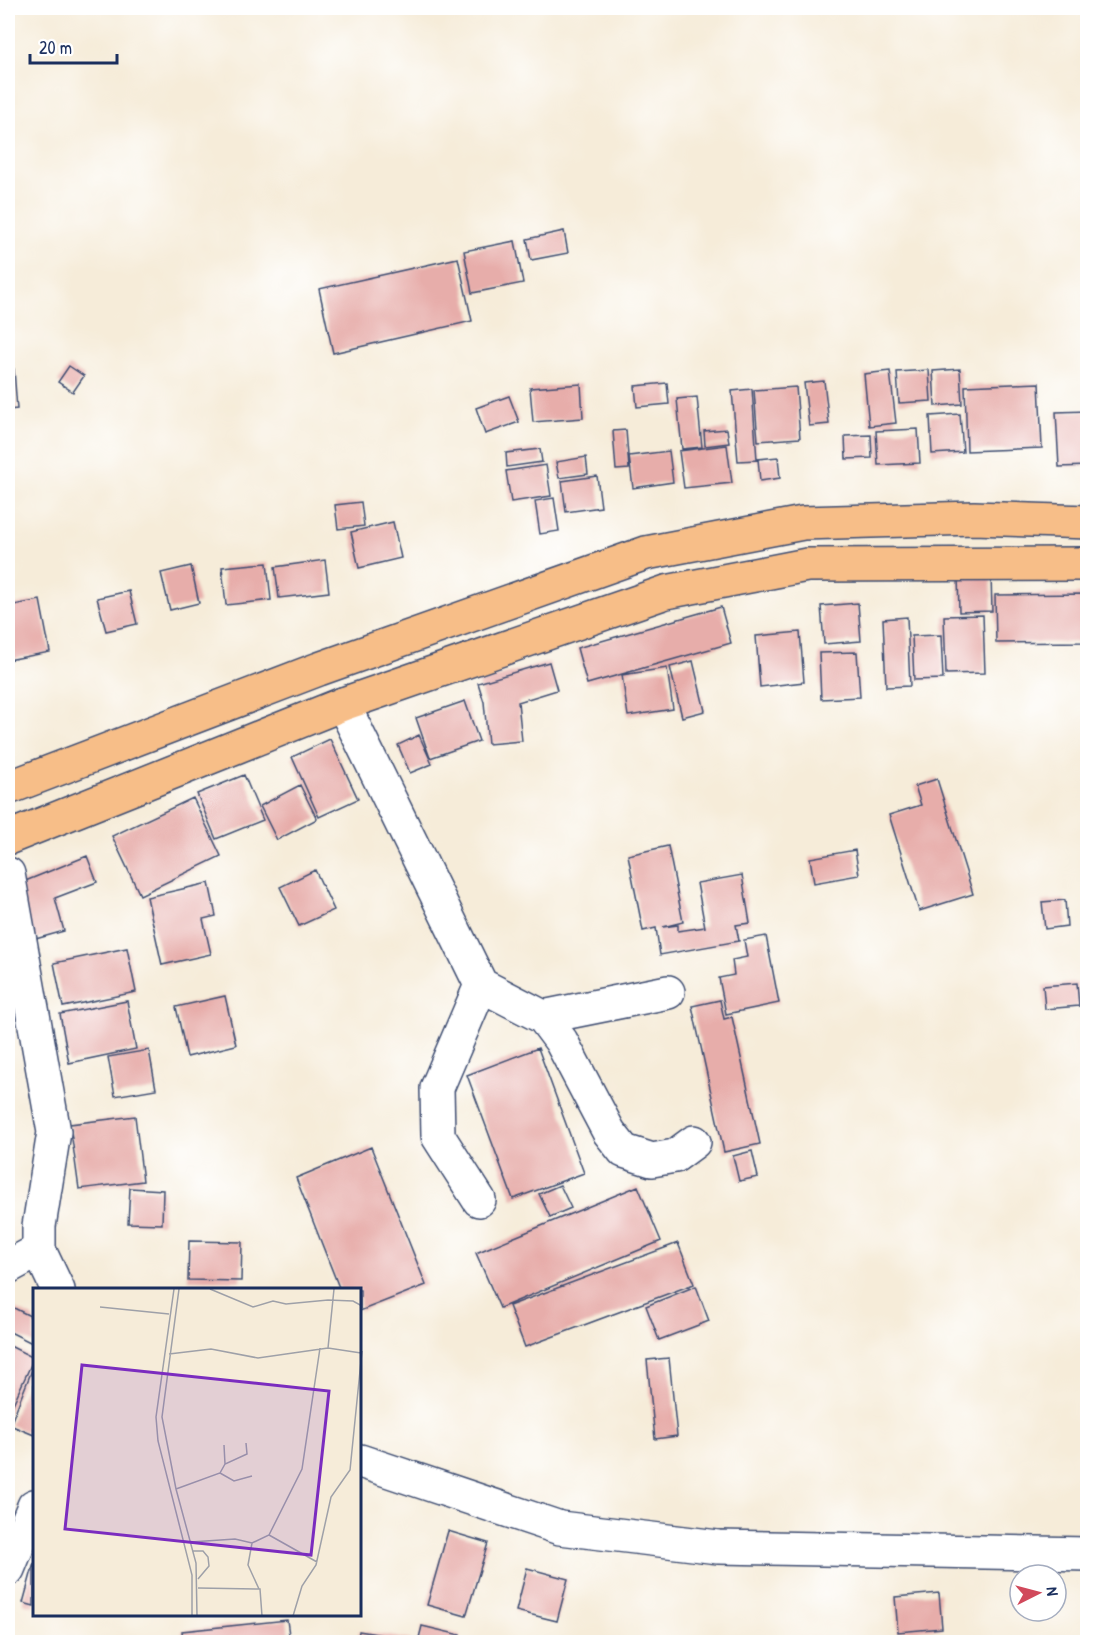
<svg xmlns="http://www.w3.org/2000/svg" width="1095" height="1650" font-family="'Patrick Hand',sans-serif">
<rect width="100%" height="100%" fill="#fff"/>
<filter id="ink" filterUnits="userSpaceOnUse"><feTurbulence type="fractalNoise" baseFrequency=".0167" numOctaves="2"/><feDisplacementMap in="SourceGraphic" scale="12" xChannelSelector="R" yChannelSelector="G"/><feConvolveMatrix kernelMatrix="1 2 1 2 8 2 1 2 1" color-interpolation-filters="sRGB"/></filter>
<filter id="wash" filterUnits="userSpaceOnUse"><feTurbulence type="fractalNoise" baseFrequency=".008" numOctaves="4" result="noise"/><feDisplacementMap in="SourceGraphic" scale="24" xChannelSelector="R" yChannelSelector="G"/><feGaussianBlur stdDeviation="1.35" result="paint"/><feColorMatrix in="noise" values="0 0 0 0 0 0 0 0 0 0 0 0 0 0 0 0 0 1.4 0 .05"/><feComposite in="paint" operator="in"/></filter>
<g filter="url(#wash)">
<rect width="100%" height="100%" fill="#f6ecd9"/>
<g id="blocks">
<path fill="#e7adaa" d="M 564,231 L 568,253 L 531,260 L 527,239 Z
M 515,241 L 523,283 L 472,293 L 464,251 Z
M 458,258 L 472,321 L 333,353 L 319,289 Z
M 69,366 L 84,376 L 73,392 L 58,382 Z
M 8,369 L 14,369 L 17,409 L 8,410 Z
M 960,369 L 962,404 L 935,406 L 933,371 Z
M 929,370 L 931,401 L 899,403 L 897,372 Z
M 890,371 L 896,423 L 869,426 L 864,374 Z
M 824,381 L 829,424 L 809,426 L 804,383 Z
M 667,383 L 669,404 L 637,407 L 635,386 Z
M 1039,383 L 1042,448 L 967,451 L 965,386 Z
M 581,384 L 583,418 L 533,422 L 530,388 Z
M 796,387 L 800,438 L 758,441 L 754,390 Z
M 752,389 L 757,460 L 738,461 L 732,391 Z
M 509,396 L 519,422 L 485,434 L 476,408 Z
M 697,397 L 702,447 L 682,449 L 677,399 Z
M 1088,411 L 1088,466 L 1059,467 L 1056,412 Z
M 960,414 L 963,452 L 932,454 L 930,416 Z
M 727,429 L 729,443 L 705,446 L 704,431 Z
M 918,429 L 920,463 L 878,465 L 876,431 Z
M 626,430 L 629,469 L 616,470 L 613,431 Z
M 871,435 L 872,458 L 846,459 L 845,436 Z
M 727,445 L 732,483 L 684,488 L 679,451 Z
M 540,449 L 542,462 L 507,467 L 506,453 Z
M 669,451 L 673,482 L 633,488 L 629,456 Z
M 586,457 L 588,474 L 559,478 L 556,462 Z
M 778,457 L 780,478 L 760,481 L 758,459 Z
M 546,465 L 551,496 L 511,502 L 506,471 Z
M 597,476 L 601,507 L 566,512 L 562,481 Z
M 554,498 L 559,531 L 540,534 L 535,501 Z
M 361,502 L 364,526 L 338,529 L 335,505 Z
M 393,522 L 401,558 L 359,568 L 351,532 Z
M 325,560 L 329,592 L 279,598 L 275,567 Z
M 267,563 L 271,600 L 226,605 L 222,567 Z
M 191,566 L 199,603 L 170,610 L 161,573 Z
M 991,575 L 992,611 L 959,612 L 958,576 Z
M 129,591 L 137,624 L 106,631 L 97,598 Z
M 1088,594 L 1088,642 L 996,643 L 995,595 Z
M 40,600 L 50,652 L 8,660 L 8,606 Z
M 858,603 L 861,641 L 824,644 L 821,606 Z
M 721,607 L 731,643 L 587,684 L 577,648 Z
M 983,615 L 985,673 L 946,674 L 944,616 Z
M 907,617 L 910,686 L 886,687 L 883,619 Z
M 800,632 L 804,682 L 760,687 L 756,636 Z
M 941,635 L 943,679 L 914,680 L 912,636 Z
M 857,652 L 860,697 L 821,699 L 819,653 Z
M 693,661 L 705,711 L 682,717 L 670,667 Z
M 549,662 L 557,690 L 518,702 L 522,741 L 488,744 L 484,702 L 478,683 Z
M 667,668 L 673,709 L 628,716 L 622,675 Z
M 465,701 L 479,741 L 430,758 L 416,718 Z
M 419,735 L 432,764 L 410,773 L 398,745 Z
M 330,739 L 358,799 L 319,817 L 292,757 Z
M 244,775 L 263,820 L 216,839 L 197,794 Z
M 937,779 L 973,894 L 919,911 L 889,815 L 921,805 L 915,786 Z
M 300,785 L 317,819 L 277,840 L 260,806 Z
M 193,798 L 221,856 L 140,895 L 112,836 Z
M 668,846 L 683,922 L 663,927 L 678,925 L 678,931 L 705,927 L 697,883 L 742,875 L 750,923 L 736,925 L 739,941 L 660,955 L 656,928 L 643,931 L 628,855 Z
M 855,850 L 859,875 L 814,883 L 810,858 Z
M 87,856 L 97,882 L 55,898 L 64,931 L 32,940 L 18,884 Z
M 315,870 L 334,910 L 299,926 L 280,887 Z
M 209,883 L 216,916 L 203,919 L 211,954 L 162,965 L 147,897 Z
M 1065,900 L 1067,926 L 1045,929 L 1042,902 Z
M 766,936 L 779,1003 L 726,1014 L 719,978 L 734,975 L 732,960 L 747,957 L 744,940 Z
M 127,948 L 136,992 L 63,1007 L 54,963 Z
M 1077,983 L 1079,1006 L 1045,1009 L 1043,986 Z
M 225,996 L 236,1045 L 187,1057 L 176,1007 Z
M 720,1000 L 724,1019 L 732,1017 L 760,1144 L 724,1152 L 692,1006 Z
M 127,1001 L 136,1049 L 69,1063 L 60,1014 Z
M 538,1048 L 584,1173 L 513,1199 L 467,1075 Z
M 149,1050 L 156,1089 L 115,1096 L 108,1057 Z
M 135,1116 L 143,1181 L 79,1189 L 70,1124 Z
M 371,1147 L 426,1285 L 360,1311 L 360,1290 L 340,1290 L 296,1178 Z
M 752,1151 L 758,1177 L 739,1181 L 733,1156 Z
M 560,1185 L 571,1208 L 550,1217 L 539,1194 Z
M 638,1186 L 661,1241 L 500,1308 L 476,1253 Z
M 130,1188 L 163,1190 L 162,1224 L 128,1223 Z
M 189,1241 L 242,1242 L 241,1281 L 188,1280 Z
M 678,1243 L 694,1284 L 525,1347 L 509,1306 Z
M 696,1286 L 709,1321 L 659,1340 L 646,1306 Z
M 8,1305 L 34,1318 L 34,1344 L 8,1331 Z
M 8,1345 L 34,1358 L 8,1415 Z
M 669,1358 L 677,1436 L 655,1439 L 647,1360 Z
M 34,1365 L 34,1435 L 10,1425 Z
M 448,1531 L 488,1543 L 466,1616 L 427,1605 Z
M 34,1563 L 34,1606 L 23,1603 Z
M 527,1568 L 568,1579 L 557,1621 L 516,1611 Z
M 939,1593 L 942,1628 L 898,1632 L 895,1597 Z
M 287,1620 L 290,1642 L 183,1642 L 182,1631 Z
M 422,1626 L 460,1635 L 459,1642 L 418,1642 Z
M 359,1631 L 411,1640 L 411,1642 L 357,1642 Z"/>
</g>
</g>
<g filter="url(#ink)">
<use href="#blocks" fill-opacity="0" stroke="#3c4b70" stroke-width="1.5"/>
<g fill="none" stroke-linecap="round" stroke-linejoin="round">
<defs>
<path id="minor" d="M 343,704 L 481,985 L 543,1017 L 561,1041 L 609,1132 L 624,1151 L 652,1160 L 675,1156 L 694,1142
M 8,874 L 54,1132 L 39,1226 L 39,1250 L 58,1290
M 543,1017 L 668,992
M 479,1200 L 438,1136 L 437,1088 L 481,985
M 8,1267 L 39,1250
M 360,1461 L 560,1528 L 718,1547 L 1088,1554
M 8,1569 L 34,1506"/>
<path id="major" d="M 8,788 L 319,669 L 646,553 L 803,523 L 974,518 L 1088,522
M 8,838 L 343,704 L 666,592 L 807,565 L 1088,564"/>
</defs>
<use href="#minor" stroke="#3c4b70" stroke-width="36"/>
<use href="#major" stroke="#3c4b70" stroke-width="36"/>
<use href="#minor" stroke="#fff" stroke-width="33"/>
<use href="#major" stroke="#f7be88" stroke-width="33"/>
</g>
</g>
<g transform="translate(33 1288)">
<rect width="328" height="328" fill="#f6ecd9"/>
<path fill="none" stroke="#9ea0a8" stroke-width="1.5" d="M 141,1 L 123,129 L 125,153 L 159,287 L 159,328M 146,1 L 129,129 L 143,201 L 163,275 L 164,328M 177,1 L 220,19 L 240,13 L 253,16 L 295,12 L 320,13 L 329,18M 67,19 L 136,26M 295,60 L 301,1M 136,66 L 178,61 L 225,70 L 295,60 L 328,65M 191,157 L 192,176M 187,185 L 201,193 L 219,188M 143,201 L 187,185 L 192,176 L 214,166 L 213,155M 236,247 L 284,274M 158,254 L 202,251 L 219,255 L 236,247 L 269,181 L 287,60M 219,255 L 215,277 L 226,301M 160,263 L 170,263 L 175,269 L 176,278 L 165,291M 165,300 L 227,301 L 229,328M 260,328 L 269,298 L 283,277 L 298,209 L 317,182 L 329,63"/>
<path fill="#7b2cbf" fill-opacity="0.15" stroke="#7b2cbf" stroke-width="3" d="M 49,77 L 296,103 L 278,267 L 32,241 Z"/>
<rect width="328" height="328" fill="none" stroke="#1b2f5e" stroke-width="3"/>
</g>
<rect width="1095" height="1650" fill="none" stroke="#fff" stroke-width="30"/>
<g transform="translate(1038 1593) rotate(84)"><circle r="28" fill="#ffffff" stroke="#a4acbf" stroke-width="1.5"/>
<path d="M0-4.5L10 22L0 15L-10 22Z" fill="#d1495b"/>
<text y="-9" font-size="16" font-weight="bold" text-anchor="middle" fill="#1b2f5e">N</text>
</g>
<path d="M30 54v9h87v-9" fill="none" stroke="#1b2f5e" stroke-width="3"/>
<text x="39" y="54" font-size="18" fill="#1b2f5e" stroke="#ffffff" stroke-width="4.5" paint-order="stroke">20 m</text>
</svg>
